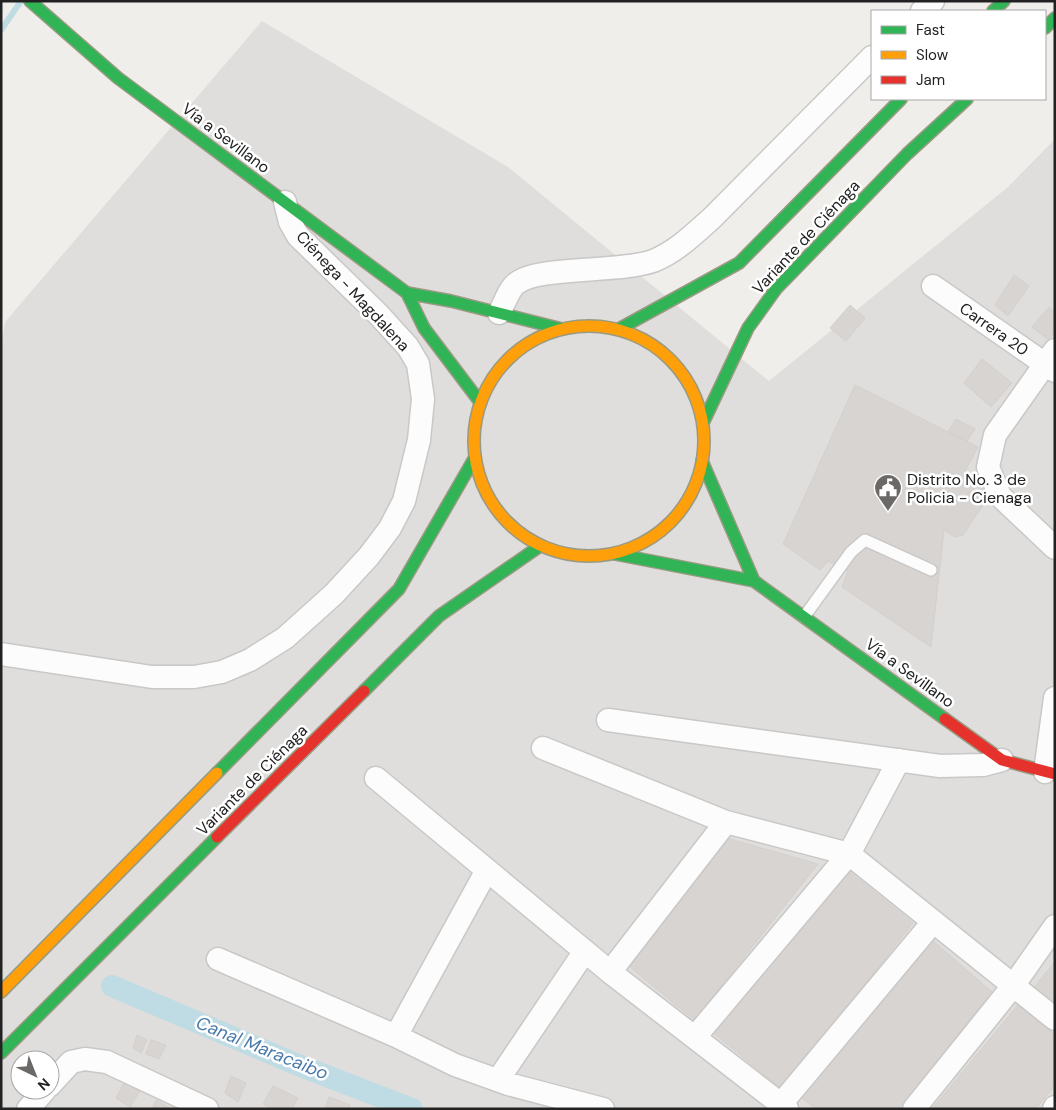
<svg xmlns="http://www.w3.org/2000/svg" width="1056" height="1110" font-family="'DM Sans',sans-serif">
<rect width="100%" height="100%" fill="#f0eeeb"/>
<path fill="#dfdedc" fill-rule="evenodd" d="M 262,21 L 508,167 L 769,381 L 1008,187 L 1055,139 L 1055,1109 L 1,1109 L 1,348 L 5,322 ZM 20,1060 L 50,1060 L 50,1090 L 20,1090 Z"/>
<g fill="none" stroke-linecap="round" stroke-linejoin="round">
<path stroke="#bfdbe3" stroke-width="6" d="M 1,30 L 21,1"/>
<path stroke="#bfdbe3" stroke-width="22" d="M 112,986 L 298,1065 L 412,1109"/>
</g>
<path fill="#d7d4d2" stroke="#d3d0cc" d="M 1014,275 L 1029,286 L 1008,316 L 995,305 Z
M 850,305 L 865,318 L 846,341 L 830,328 Z
M 1049,307 L 1055,312 L 1055,331 L 1049,340 L 1032,327 Z
M 982,359 L 1012,383 L 991,407 L 964,383 Z
M 855,385 L 978,447 L 964,473 L 990,495 L 963,535 L 955,537 L 944,530 L 931,647 L 842,587 L 848,571 L 828,561 L 820,570 L 783,544 Z
M 956,419 L 975,429 L 967,441 L 948,432 Z
M 726,838 L 818,864 L 694,1020 L 624,962 Z
M 848,871 L 913,923 L 782,1090 L 709,1029 Z
M 932,940 L 992,992 L 898,1109 L 816,1109 L 798,1095 Z
M 1055,962 L 1055,1012 L 1030,992 Z
M 1018,1005 L 1055,1035 L 1055,1085 L 1036,1109 L 932,1109 Z
M 137,1035 L 147,1040 L 141,1053 L 133,1048 Z
M 151,1040 L 166,1045 L 159,1059 L 146,1054 Z
M 231,1076 L 246,1083 L 238,1102 L 225,1093 Z
M 125,1081 L 141,1089 L 130,1107 L 116,1098 Z
M 273,1086 L 298,1098 L 292,1109 L 272,1109 L 263,1104 Z
M 329,1097 L 350,1105 L 349,1109 L 325,1109 Z
M 156,1100 L 171,1109 L 152,1109 Z"/>
<g fill="none" stroke-linecap="round" stroke-linejoin="round">
<defs>
<path id="lane" d="M 804,617 L 851,552 L 865,540 L 931,570"/>
<path id="street" d="M 922,11 L 933,1
M 933,286 L 1055,371
M 499,313 C 504,305 509,288 517,283 C 539,266 619,273 653,261 C 676,252 694,234 712,218 L 872,57
M 1055,350 L 995,435 L 988,467 L 1000,496 L 1055,548
M 1,654 L 152,677 L 194,677 L 222,672 L 250,660 L 285,638 L 334,594 L 369,556 L 390,528 L 404,501 L 419,440 L 423,399 L 418,364 L 408,347 L 378,314 L 298,236 L 290,222 L 285,202
M 608,720 L 940,766 L 983,765 L 1002,760
M 543,748 L 726,822 L 849,854 L 1055,1019
M 1045,772 L 1055,698
M 376,778 L 610,972 L 787,1109
M 218,959 L 396,1036 L 487,870
M 610,972 L 726,822
M 396,1036 L 455,1065 L 508,1084 L 603,1109
M 695,1037 L 849,854 L 899,760
M 498,1080 L 585,951
M 50,1085 L 71,1062 L 85,1059 L 107,1062 L 207,1109
M 781,1104 L 933,922
M 28,1109 L 45,1090
M 914,1109 L 1013,986 L 1055,926
M 1054,1109 L 1055,1107"/>
<path id="fast" d="M 30,1 L 118,78 L 407,293 L 451,301 L 562,329
M 993,11 L 1004,1
M 1045,28 L 1055,18
M 407,293 L 424,328 L 480,402
M 619,329 L 739,263 L 901,99
M 703,423 L 748,328 L 776,289 L 907,154 L 967,99
M 702,461 L 754,581
M 615,554 L 754,581 L 945,719
M 364,691 L 439,616 L 540,546
M 217,773 L 399,589 L 474,459
M 1,1053 L 217,837"/>
<path id="slow" d="M474 441a115 115 0 1 1 230 0a115 115 0 1 1-230 0Z
M 1,992 L 217,773"/>
<path id="jam" d="M 945,719 L 1002,760 L 1055,774
M 217,837 L 364,691"/>
</defs>
<use href="#lane" stroke="#c9c8c7" stroke-width="14"/>
<use href="#street" stroke="#c9c8c7" stroke-width="25"/>
<use href="#fast" stroke="#999a82" stroke-width="14"/>
<use href="#slow" stroke="#999a82" stroke-width="14"/>
<use href="#jam" stroke="#999a82" stroke-width="14"/>
<use href="#lane" stroke="#fdfcfc" stroke-width="11"/>
<use href="#street" stroke="#fdfcfc" stroke-width="22"/>
<use href="#fast" stroke="#30b455" stroke-width="11"/>
<use href="#slow" stroke="#ff9f0a" stroke-width="11"/>
<use href="#jam" stroke="#e5322d" stroke-width="11"/>
</g>
<defs>
<symbol id="civic-pin" viewBox="-11 -11 22 30"><path d="M0 17L-7.5 6A9.5 9.5 0 1 1 7.5 6Z" fill="#6a6968" stroke="#fff"/><path d="M-.6-6.5H3V-4.5H.6V-3L4-1V1h2V6H-6V1h2V-1L-.6-3ZM-1.2 2.5V6h2.4V2.5Z" fill="#fff"/></symbol>
</defs>
<g fill-rule="evenodd">
<use href="#civic-pin" x="872" y="472" width="32" height="43"/>
</g>
<g text-anchor="middle" dominant-baseline="central" stroke-width="5" stroke-linejoin="round" paint-order="stroke">
<g font-size="16" fill="#222" stroke="#fff">
<text transform="translate(226 138) rotate(37)">Vía a Sevillano</text>
<text transform="translate(806 237) rotate(-47)">Variante de Ciénaga</text>
<text transform="translate(353 291) rotate(47)">Ciénega - Magdalena</text>
<text transform="translate(994 329) rotate(35)">Carrera 20</text>
<text transform="translate(910 673) rotate(36)">Vía a Sevillano</text>
<text transform="translate(252 780) rotate(-45)">Variante de Ciénaga</text>
</g>
<g font-size="16" fill="#222" stroke="#fff" text-anchor="start">
<text x="907" y="479">Distrito No. 3 de<tspan x="907" dy="18">Policia - Cienaga</tspan></text>
</g>
<g font-size="18" font-style="italic" fill="#4a7aab" stroke="#fff">
<text transform="translate(262 1048) rotate(22)">Canal Maracaibo</text>
</g>
</g>
<rect width="1056" height="1110" fill="none" stroke="#222222" stroke-width="5"/>
<rect x="871" y="10" width="175" height="90" fill="#ffffff" stroke="#a7a7a7"/>
<rect x="881" y="26" width="25" height="8" fill="#30b455" stroke="#a7a7a7"/>
<text x="916" y="35" font-size="15" fill="#222222">Fast</text>
<rect x="881" y="51" width="25" height="8" fill="#ff9f0a" stroke="#a7a7a7"/>
<text x="916" y="60" font-size="15" fill="#222222">Slow</text>
<rect x="881" y="76" width="25" height="8" fill="#e5322d" stroke="#a7a7a7"/>
<text x="916" y="85" font-size="15" fill="#222222">Jam</text>
<g transform="translate(35 1075) rotate(137)"><circle r="24" fill="#ffffff" stroke="#a7a7a7"/>
<path d="M0-4L9 19L0 12L-9 19Z" fill="#6a6968"/>
<text y="-8" font-size="14" font-weight="bold" text-anchor="middle" fill="#222222">N</text>
</g>
</svg>
